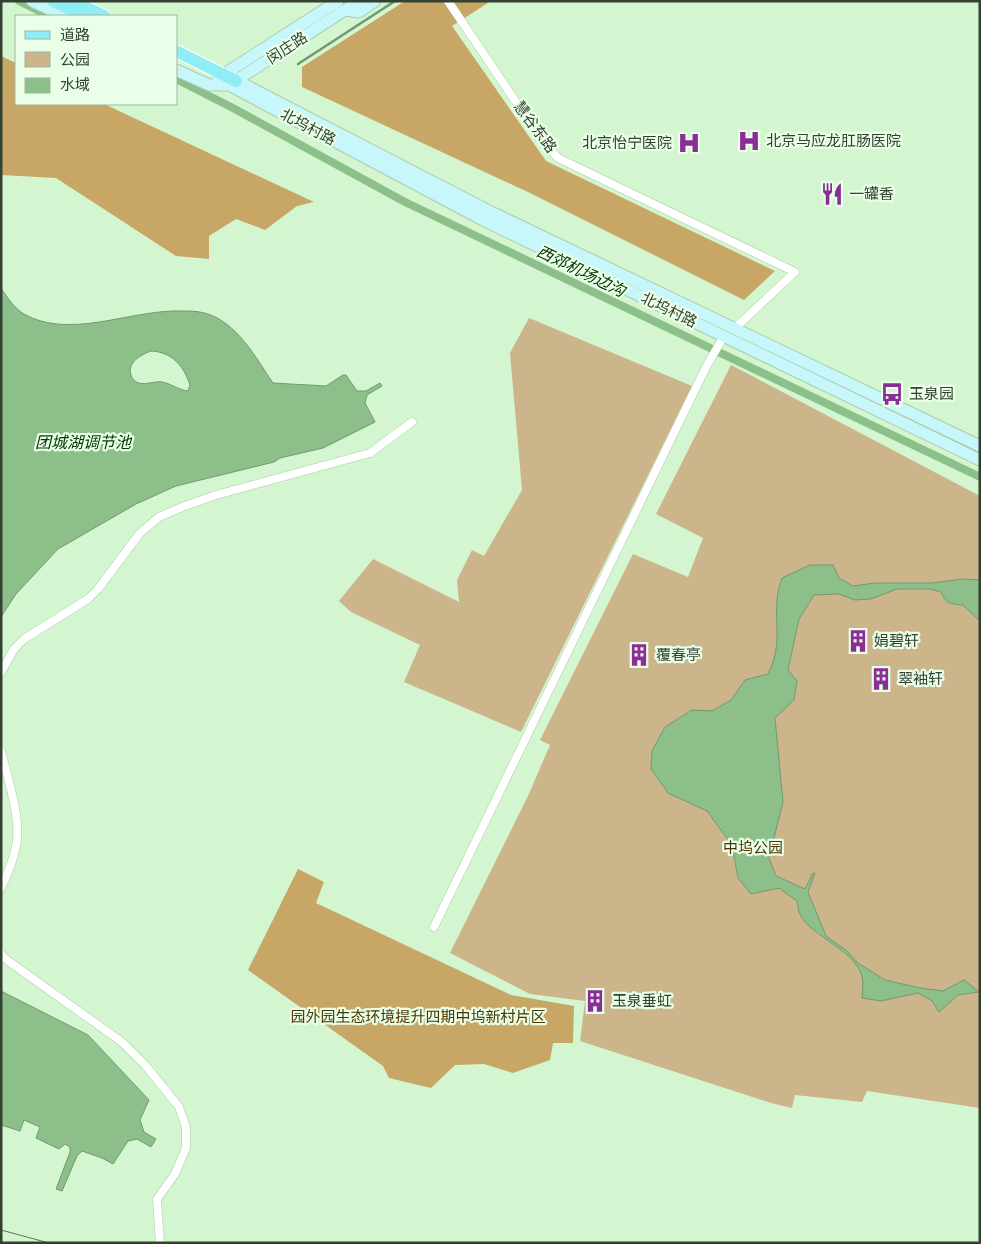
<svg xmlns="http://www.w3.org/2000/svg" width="981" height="1244" font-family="Raleway,'Noto Sans SC',sans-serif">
<rect width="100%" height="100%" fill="#d3f6d0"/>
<path fill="#ccb58a" d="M 529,318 L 692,386 L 521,732 L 404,682 L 420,645 L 351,612 L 339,601 L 373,559 L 459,602 L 457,580 L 472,550 L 484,556 L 522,490 L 510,353 Z
M 731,365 L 980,496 L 980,1108 L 867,1091 L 862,1102 L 795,1095 L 792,1108 L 771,1103 L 580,1041 L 585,1001 L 530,994 L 450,953 L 528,796 L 550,745 L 540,740 L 633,554 L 688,577 L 703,538 L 656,514 Z"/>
<path fill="#c8a665" d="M 405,1 L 491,1 L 452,26 L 546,161 L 775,271 L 744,300 L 528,192 L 302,87 L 302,67 Z
M 1,56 L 16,63 L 16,104 L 104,104 L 314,202 L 297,206 L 265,230 L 236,219 L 209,236 L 209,259 L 176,256 L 56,178 L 1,175 Z
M 298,869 L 324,882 L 316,903 L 511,995 L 574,1006 L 573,1043 L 553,1043 L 550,1060 L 513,1073 L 484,1064 L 455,1065 L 431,1088 L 389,1078 L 383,1066 L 248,970 Z"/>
<path fill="#8dbf8a" stroke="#729970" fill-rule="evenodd" d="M 1,288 C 7,297 14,308 24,314 C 68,339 126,312 174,311 C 192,311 203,310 219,319 C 243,333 258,361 273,383 L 326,386 L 343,375 L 346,375 L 357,391 L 366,391 L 380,383 L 382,386 L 367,395 L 365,403 L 375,422 L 323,448 L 280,458 L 274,462 L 176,486 L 136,504 L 58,549 L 16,594 L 1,617 ZM 151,351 C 172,352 184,366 190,385 L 188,391 C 179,390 172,384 162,382 C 155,381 146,385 139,383 C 135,382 132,379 131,375 C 127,362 141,355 151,351 Z
M 810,565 L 833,565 L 839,578 L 853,586 L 875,583 L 932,583 L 963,579 L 980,580 L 980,621 L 963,605 C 952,604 945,604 941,592 L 929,589 L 897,589 L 871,599 L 855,600 L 839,594 L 814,595 L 799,619 L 788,670 L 797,681 L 794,700 L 775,718 L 783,802 L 769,858 L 776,876 L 805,889 L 813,873 L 815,873 L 808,892 L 826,936 L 846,950 L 858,963 L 885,980 L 920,988 L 943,991 L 964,980 L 979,992 L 958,995 L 939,1012 L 932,1001 L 918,993 L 881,1001 L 862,998 C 862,993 863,987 863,982 C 861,950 808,937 799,912 C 798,909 798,904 797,901 L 779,888 L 751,894 L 738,878 L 732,845 L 707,811 L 668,793 L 651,769 L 652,751 L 665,727 L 692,710 L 712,711 L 731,700 L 745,680 L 768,674 C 782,645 775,630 777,601 C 777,593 780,585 782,578 Z
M 1,991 L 88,1035 L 149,1100 L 140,1120 L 144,1132 L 156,1139 L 151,1147 L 137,1139 L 128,1141 L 113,1164 L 102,1158 L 82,1151 L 77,1156 L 62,1191 L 56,1189 L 70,1152 L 70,1147 L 65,1144 L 59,1149 L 36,1138 L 40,1127 L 24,1120 L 20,1131 L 1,1125 Z"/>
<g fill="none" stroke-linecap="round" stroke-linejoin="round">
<path stroke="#729970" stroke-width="2.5" d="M 298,64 L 395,1"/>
<path stroke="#8dbf8a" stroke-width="8" d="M 19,1 L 49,16
M 176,79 L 233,108 L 405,202 L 980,477"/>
<defs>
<path id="street" d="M 448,1 L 543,142 L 558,158 L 795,272 L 735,328
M 1,672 L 14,649 L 24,639 L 88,599 L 98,589 L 140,533 L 159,517 L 182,507 L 216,495 L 370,453 L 412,422
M 1,751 C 7,776 20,815 17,840 C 15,857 8,873 1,888
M 434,927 L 706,367 L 724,336
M 1,953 L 4,958 L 122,1042 L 146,1066 L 179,1107 L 186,1127 L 186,1148 L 175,1174 L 157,1199 L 160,1243"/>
<path id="secondary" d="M 32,1 L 64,16
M 346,10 L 359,12 L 375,1
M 176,70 L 209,85 L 229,85 L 483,220 L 980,460
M 218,78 L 338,1
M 229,85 L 359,1
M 245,85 L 487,210 L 980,446"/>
<path id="primary" d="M 53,1 L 85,16
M 75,2 L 104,16
M 176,51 L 236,81"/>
</defs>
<use href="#street" stroke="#accca9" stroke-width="9"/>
<use href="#secondary" stroke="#accca9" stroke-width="13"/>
<use href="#primary" stroke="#fff" stroke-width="14"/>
<use href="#street" stroke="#fff" stroke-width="8"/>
<use href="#secondary" stroke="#c7f7fa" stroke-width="11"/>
<use href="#primary" stroke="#8feef5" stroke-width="12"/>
<path stroke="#5d705c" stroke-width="1" d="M 1,1230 L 49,1243"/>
</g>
<defs>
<symbol id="hospital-bare" viewBox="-9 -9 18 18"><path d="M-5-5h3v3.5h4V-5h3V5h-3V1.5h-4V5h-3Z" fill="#8b2d97" stroke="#eaffe8" stroke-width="2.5" paint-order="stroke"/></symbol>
<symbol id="restaurant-bare" viewBox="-9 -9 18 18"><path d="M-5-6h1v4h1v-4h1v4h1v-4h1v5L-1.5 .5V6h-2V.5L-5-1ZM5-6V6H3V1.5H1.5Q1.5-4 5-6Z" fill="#8b2d97" stroke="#eaffe8" stroke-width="2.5" paint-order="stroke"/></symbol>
<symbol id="bus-bare" viewBox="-9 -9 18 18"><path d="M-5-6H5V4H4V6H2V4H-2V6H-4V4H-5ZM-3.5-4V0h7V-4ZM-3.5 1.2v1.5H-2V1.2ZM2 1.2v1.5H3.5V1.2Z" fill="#8b2d97" stroke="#eaffe8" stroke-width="2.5" paint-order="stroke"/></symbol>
<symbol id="building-bare" viewBox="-9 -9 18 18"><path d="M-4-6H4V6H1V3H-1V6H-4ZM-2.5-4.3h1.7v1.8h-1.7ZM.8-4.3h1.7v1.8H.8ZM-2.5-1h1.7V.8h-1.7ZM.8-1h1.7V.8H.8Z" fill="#8b2d97" stroke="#eaffe8" stroke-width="2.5" paint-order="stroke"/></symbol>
</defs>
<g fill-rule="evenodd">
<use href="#hospital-bare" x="733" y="125" width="32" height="32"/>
<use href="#hospital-bare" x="673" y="127" width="32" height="32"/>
<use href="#restaurant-bare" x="816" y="178" width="32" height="32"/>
<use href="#bus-bare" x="876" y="378" width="32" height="32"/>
<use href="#building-bare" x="842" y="625" width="32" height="32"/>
<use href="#building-bare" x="623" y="639" width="32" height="32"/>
<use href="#building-bare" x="865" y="663" width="32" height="32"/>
<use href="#building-bare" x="579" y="985" width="32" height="32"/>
</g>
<g text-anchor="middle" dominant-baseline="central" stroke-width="4.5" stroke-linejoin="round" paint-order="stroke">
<g font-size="15" fill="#334032" stroke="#eaffe8">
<text transform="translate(287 48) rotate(-33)">闵庄路</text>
<text transform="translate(308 127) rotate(28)">北坞村路</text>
<text transform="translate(535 127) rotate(53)">慧谷东路</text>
<text transform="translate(669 310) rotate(26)">北坞村路</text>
</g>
<g font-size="15" fill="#334032" stroke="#eaffe8" text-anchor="start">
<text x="766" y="141">北京马应龙肛肠医院</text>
<text x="672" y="143" text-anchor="end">北京怡宁医院</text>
<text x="849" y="194">一罐香</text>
<text x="909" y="394">玉泉园</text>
<text x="874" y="641">娟碧轩</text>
<text x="656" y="655">覆春亭</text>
<text x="898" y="679">翠袖轩</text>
<text x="612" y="1001">玉泉垂虹</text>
</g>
<g font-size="15" fill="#4c3500" stroke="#eaffe8">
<text x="753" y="848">中坞公园</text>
<text x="418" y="1017">园外园生态环境提升四期中坞新村片区</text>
</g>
<g font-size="16" font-style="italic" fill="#003400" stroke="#eaffe8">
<text transform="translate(581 271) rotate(26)">西郊机场边沟</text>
<text x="83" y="442">团城湖调节池</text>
</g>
</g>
<rect width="981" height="1244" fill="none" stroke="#334032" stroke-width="5"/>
<rect x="15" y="15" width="162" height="90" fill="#eaffe8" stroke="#a1b39f"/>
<rect x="25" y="31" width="25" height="8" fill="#8feef5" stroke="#a1b39f"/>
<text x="60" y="40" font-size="15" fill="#334032">道路</text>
<rect x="25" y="52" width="25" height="15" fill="#ccb58a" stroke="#a1b39f"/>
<text x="60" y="65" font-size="15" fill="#334032">公园</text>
<rect x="25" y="78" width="25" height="15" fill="#8dbf8a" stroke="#a1b39f"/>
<text x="60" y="90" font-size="15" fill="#334032">水域</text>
</svg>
